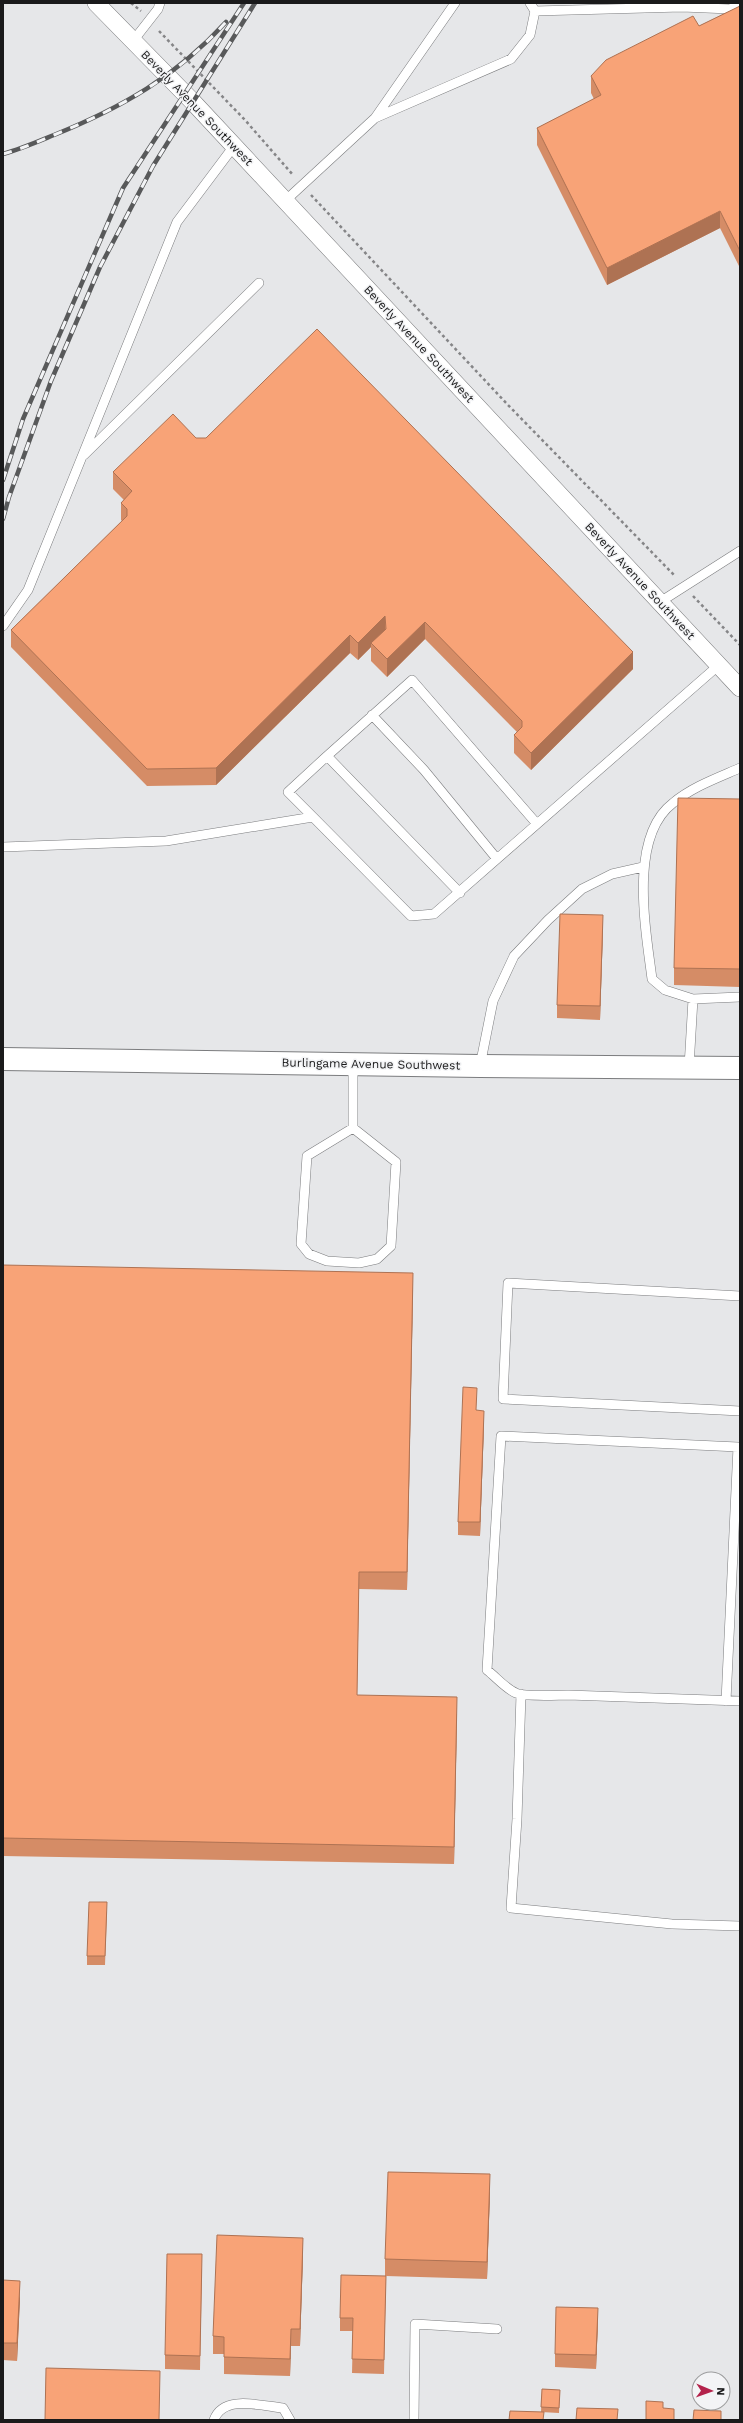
<svg xmlns="http://www.w3.org/2000/svg" width="743" height="2423" font-family="'Work Sans',sans-serif">
<rect width="100%" height="100%" fill="#e6e7e9"/>
<g fill="none" stroke-linecap="round" stroke-linejoin="round">
<defs>
<path id="service" d="M 530,3 L 535,11
M 133,41 L 158,9 L 160,3
M 375,118 L 511,59 L 530,35 L 535,11 L 682,7 L 730,9 L 740,4
M 285,201 L 375,118 L 455,3
M 84,455 L 259,283
M 660,602 L 740,551
M 3,626 L 28,590 L 177,222 L 234,146
M 372,715 L 424,770 L 497,859
M 313,817 L 288,792 L 327,756
M 3,847 L 166,841 L 313,817 L 411,916 L 434,914 L 719,665
M 460,893 L 327,756 L 412,680 L 537,824
M 693,999 L 665,990 L 652,979 C 646,931 628,837 673,803 C 692,787 717,778 740,768
M 480,1066 L 493,1001 L 514,956 L 548,920 L 582,889 L 612,874 L 643,867
M 689,1067 L 693,999 L 740,997
M 353,1128 L 396,1162 L 391,1246 L 377,1259 L 359,1263 L 327,1261 L 309,1254 L 301,1244 L 307,1156 L 353,1128 L 353,1064
M 740,1296 L 508,1283 L 503,1399 L 740,1411
M 521,1694 L 517,1819 L 511,1908 L 672,1924 L 740,1926
M 726,1701 L 738,1447 L 501,1436 L 487,1670 C 496,1677 506,1689 516,1693 C 525,1697 557,1695 568,1695 C 626,1697 683,1699 740,1701
M 214,2420 C 223,2394 262,2406 283,2408 L 290,2420
M 414,2420 L 415,2324 L 497,2329"/>
<path id="minor" d="M 96,3 L 193,102 L 740,688"/>
<path id="tertiary" d="M 3,1059 L 480,1066 L 740,1068"/>
</defs>
<use href="#service" stroke="#7b7c7e" stroke-width="10"/>
<use href="#minor" stroke="#7b7c7e" stroke-width="18"/>
<use href="#tertiary" stroke="#7b7c7e" stroke-width="24"/>
<path stroke="#858587" stroke-width="2.5" stroke-dasharray="3 3" stroke-linecap="butt" d="M 131,3 L 141,11
M 159,31 L 245,120 L 293,175
M 311,195 L 508,405 L 675,576
M 693,596 L 740,645"/>
<use href="#service" stroke="#fff" stroke-width="9"/>
<use href="#minor" stroke="#fff" stroke-width="17"/>
<use href="#tertiary" stroke="#fff" stroke-width="22"/>
<defs>
<path id="rail" d="M 3,154 C 21,149 37,142 54,135 C 121,108 177,76 226,22
M 3,480 L 23,419 L 123,188 L 244,3
M 3,519 L 9,497 L 51,381 L 100,267 L 153,166 L 255,3"/>
</defs>
<use href="#rail" stroke="#58595a" stroke-width="4.5"/>
<use href="#rail" stroke="#f3f4f6" stroke-width="3" stroke-dasharray="9" stroke-linecap="butt"/>
</g>
<path fill="#d58c66" d="M 740,6 L 740,268 L 720,228 L 607,285 L 537,145 L 537,128 L 594,99 L 591,93 L 591,76 L 699,26 Z
M 196,438 L 633,669 L 531,770 L 514,753 L 514,735 L 517,732 L 425,639 L 387,677 L 371,661 L 371,647 L 358,660 L 350,653 L 216,785 L 147,786 L 11,647 L 11,630 L 122,521 L 121,520 L 121,503 L 124,500 L 113,489 L 113,472 Z
M 740,799 L 740,987 L 674,985 L 674,968 Z
M 603,929 L 600,1020 L 557,1018 L 557,1005 Z
M 3,1265 L 413,1290 L 407,1590 L 359,1589 L 357,1695 L 457,1714 L 454,1864 L 3,1856 Z
M 476,1410 L 484,1424 L 480,1536 L 458,1535 L 458,1522 Z
M 107,1911 L 105,1965 L 87,1965 L 87,1956 Z
M 490,2192 L 487,2279 L 386,2276 L 384,2374 L 352,2373 L 353,2331 L 340,2331 L 340,2318 L 385,2276 L 385,2259 Z
M 303,2255 L 300,2346 L 291,2346 L 290,2376 L 224,2374 L 224,2354 L 213,2354 L 213,2336 Z
M 202,2268 L 200,2370 L 165,2369 L 165,2355 Z
M 3,2280 L 20,2298 L 17,2361 L 3,2360 Z
M 598,2321 L 596,2369 L 555,2367 L 555,2354 Z
M 542,2389 L 560,2390 L 559,2413 L 541,2412 Z"/>
<path fill="#ae7253" d="M 720,211 L 720,228 L 607,285 L 607,268 Z
M 385,616 L 385,633 L 371,643 L 371,647 L 358,660 L 358,643 Z
M 425,622 L 425,639 L 387,677 L 387,659 Z
M 350,635 L 350,653 L 216,785 L 216,768 Z
M 633,652 L 633,669 L 531,770 L 531,753 Z
M 603,915 L 603,929 L 600,1020 L 600,1006 Z
M 413,1273 L 413,1290 L 407,1590 L 407,1572 Z
M 484,1411 L 484,1424 L 480,1536 L 480,1522 Z
M 457,1697 L 457,1714 L 454,1864 L 454,1847 Z
M 490,2174 L 490,2192 L 487,2279 L 487,2262 Z
M 303,2238 L 303,2255 L 300,2346 L 300,2329 Z
M 20,2281 L 20,2298 L 17,2361 L 17,2343 Z
M 598,2308 L 598,2321 L 596,2369 L 596,2355 Z
M 291,2329 L 291,2346 L 290,2376 L 290,2359 Z"/>
<path fill="#f8a377" stroke="#ae7253" d="M 740,6 L 740,251 L 720,211 L 607,268 L 537,128 L 601,95 L 591,76 L 606,60 L 693,16 L 699,26 Z
M 317,329 L 633,652 L 531,753 L 514,735 L 522,727 L 522,721 L 425,622 L 387,659 L 371,643 L 386,629 L 385,616 L 358,643 L 350,635 L 216,768 L 147,769 L 11,630 L 127,516 L 127,509 L 121,503 L 132,491 L 113,472 L 173,414 L 196,438 L 206,438 Z
M 678,798 L 740,799 L 740,969 L 674,968 Z
M 560,914 L 603,915 L 600,1006 L 557,1005 Z
M 3,1265 L 413,1273 L 407,1572 L 359,1572 L 357,1695 L 457,1697 L 454,1847 L 3,1838 Z
M 463,1387 L 477,1388 L 476,1410 L 484,1411 L 480,1522 L 458,1522 Z
M 89,1902 L 107,1902 L 105,1956 L 87,1956 Z
M 388,2172 L 490,2174 L 487,2262 L 385,2259 Z
M 217,2235 L 303,2238 L 300,2329 L 291,2329 L 290,2359 L 224,2357 L 224,2337 L 213,2336 Z
M 167,2254 L 202,2254 L 200,2356 L 165,2355 Z
M 341,2275 L 386,2276 L 384,2360 L 352,2359 L 353,2318 L 340,2318 Z
M 3,2280 L 20,2281 L 17,2343 L 3,2343 Z
M 556,2307 L 598,2308 L 596,2355 L 555,2354 Z
M 46,2368 L 160,2371 L 159,2420 L 45,2420 Z
M 542,2389 L 560,2390 L 559,2408 L 541,2407 Z
M 646,2401 L 663,2402 L 663,2408 L 674,2409 L 674,2420 L 646,2420 Z
M 577,2408 L 618,2409 L 617,2420 L 576,2420 Z
M 694,2410 L 721,2411 L 721,2420 L 693,2420 Z
M 510,2411 L 544,2412 L 543,2420 L 509,2420 Z"/>
<g text-anchor="middle" dominant-baseline="central" stroke-width="3" stroke-linejoin="round" paint-order="stroke">
<g font-size="12" fill="#1a1a1b" stroke="#f3f4f6">
<text transform="translate(197 108) rotate(46)">Beverly Avenue Southwest</text>
<text transform="translate(419 344) rotate(47)">Beverly Avenue Southwest</text>
<text transform="translate(640 581) rotate(47)">Beverly Avenue Southwest</text>
<text transform="translate(371 1064) rotate(1)">Burlingame Avenue Southwest</text>
</g>
</g>
<rect width="743" height="2423" fill="none" stroke="#1a1a1b" stroke-width="8"/>
<g transform="translate(711 2391) rotate(92)"><circle r="19" fill="#f3f4f6" stroke="#9c9d9e"/>
<path d="M0-3L7 15L0 10L-7 15Z" fill="#b4234c"/>
<text y="-6" font-size="11" font-weight="bold" text-anchor="middle" fill="#1a1a1b">N</text>
</g>
</svg>
